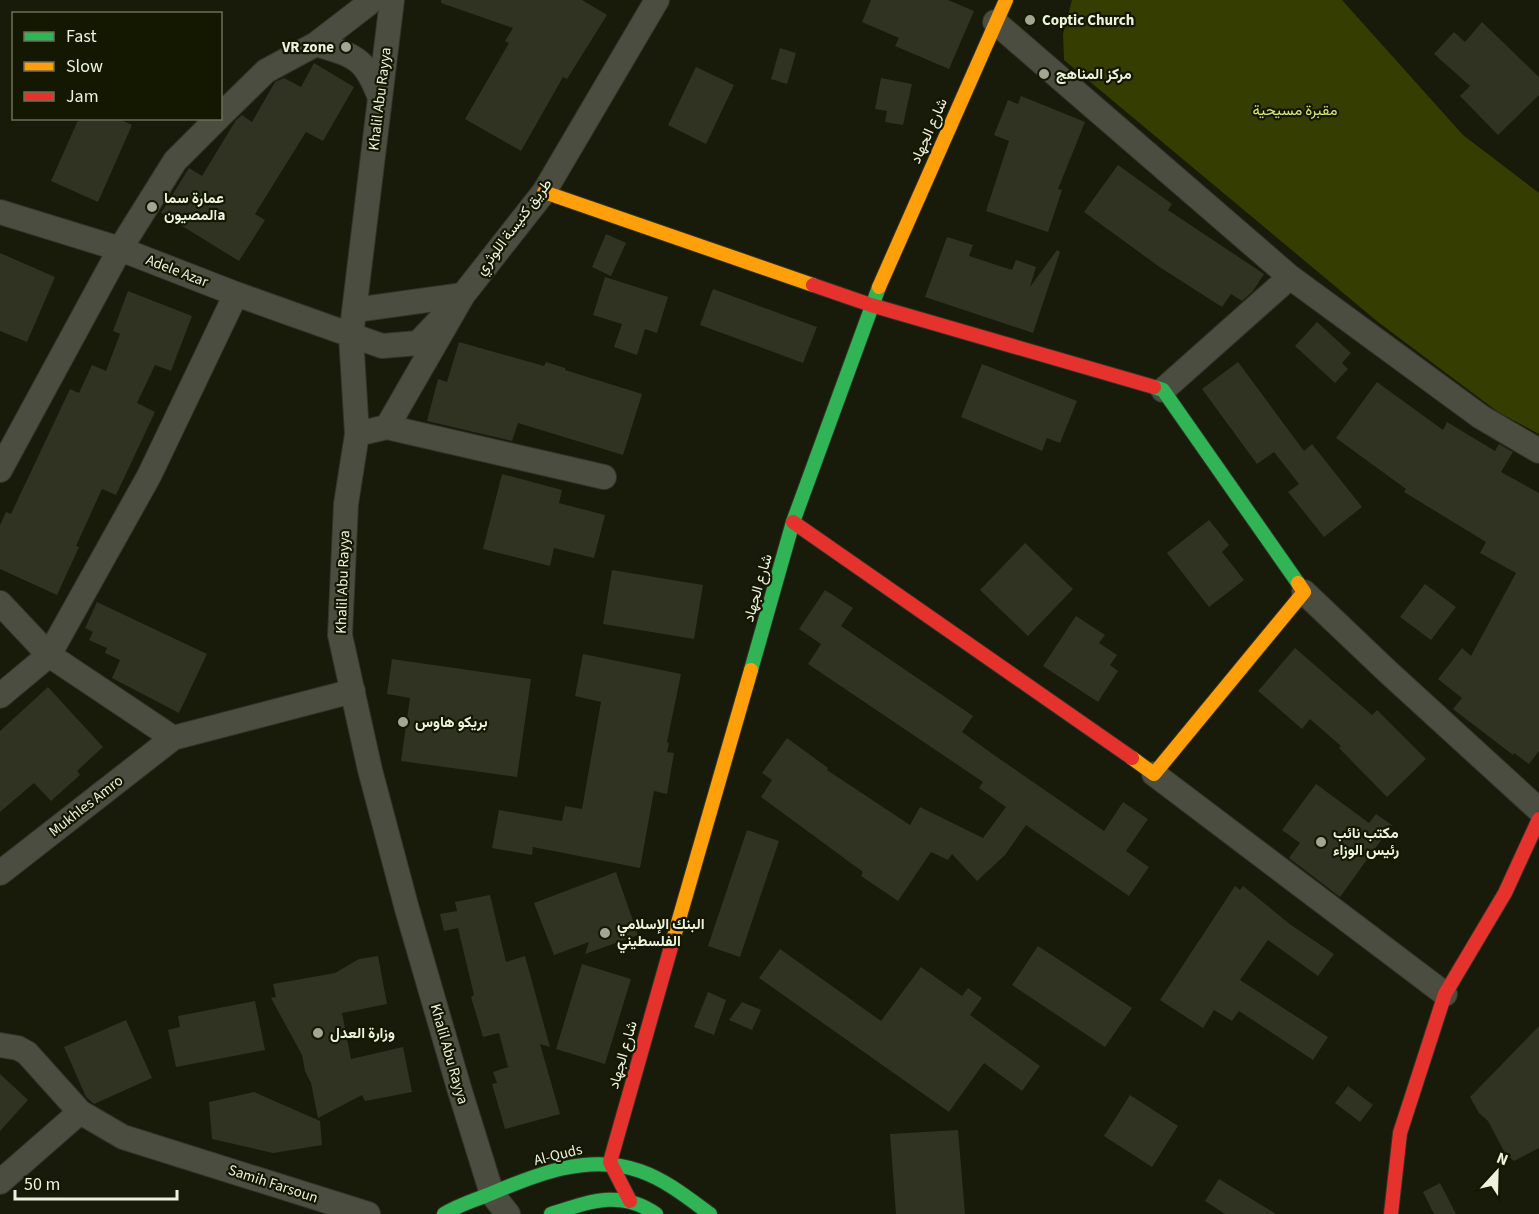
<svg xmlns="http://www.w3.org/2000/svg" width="1539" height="1214" font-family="'Source Sans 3',Vazirmatn,sans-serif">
<rect width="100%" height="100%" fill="#181a0a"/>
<path fill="#363d01" d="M 1072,0 L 1342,0 L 1463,135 L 1539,193 L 1539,434 L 1498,412 L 1378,322 L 1064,60 L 1063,34 Z"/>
<path fill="#313322" d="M 441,0 L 582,0 L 607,15 L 567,79 L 563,77 L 521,151 L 465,119 L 509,43 L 505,41 L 513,28 L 441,3 Z
M 871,0 L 948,0 L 974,11 L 949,69 L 895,46 L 899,38 L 862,22 Z
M 1482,22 L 1539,77 L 1539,95 L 1498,135 L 1460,96 L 1470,86 L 1434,54 L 1454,32 L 1465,42 Z
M 780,48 L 796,53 L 787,84 L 771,79 Z
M 314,63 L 354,87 L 323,141 L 306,132 L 255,214 L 265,220 L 239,261 L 161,213 L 189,168 L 202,176 L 236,120 L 242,115 L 252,122 L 275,82 L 284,78 L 301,87 Z
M 696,67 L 734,85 L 706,144 L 668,125 Z
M 881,78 L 912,84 L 903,125 L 885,122 L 887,111 L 875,109 Z
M 1021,96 L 1085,122 L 1058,189 L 1062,190 L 1048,232 L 986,211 L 1009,141 L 994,135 L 1008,100 L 1018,104 Z
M 79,118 L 117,118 L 132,125 L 98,202 L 51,181 Z
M 1118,165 L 1172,204 L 1168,210 L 1264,274 L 1253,291 L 1242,301 L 1231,294 L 1222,307 L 1161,268 L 1084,212 Z
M 606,234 L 626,243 L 611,276 L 592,267 Z
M 947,237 L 973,245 L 969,256 L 1012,270 L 1016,260 L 1036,267 L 1030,287 L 1057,250 L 1060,252 L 1033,333 L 925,297 Z
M 0,253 L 55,277 L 27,342 L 0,331 Z
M 605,277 L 668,297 L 657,333 L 645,329 L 637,355 L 614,347 L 622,324 L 593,315 Z
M 713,289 L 817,327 L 803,363 L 700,325 Z
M 128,291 L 192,316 L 171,371 L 155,365 L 137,403 L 155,412 L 116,495 L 102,489 L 76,546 L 79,547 L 57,595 L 0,569 L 0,525 L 6,512 L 11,514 L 70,389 L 79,393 L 92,365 L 106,371 L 120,334 L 113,331 Z
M 1317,322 L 1351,353 L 1342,363 L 1348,369 L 1335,383 L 1295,346 Z
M 459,342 L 544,366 L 546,362 L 565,368 L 565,370 L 642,394 L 623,455 L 518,423 L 512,441 L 427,421 L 438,379 L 447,382 Z
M 1238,362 L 1304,451 L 1312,444 L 1362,507 L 1324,537 L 1288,492 L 1299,484 L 1274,452 L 1257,464 L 1202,389 Z
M 982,364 L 1077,401 L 1060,443 L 1047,438 L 1042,451 L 961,417 Z
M 1377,382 L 1443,430 L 1447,422 L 1495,451 L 1499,444 L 1513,452 L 1501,472 L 1539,493 L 1539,751 L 1529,764 L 1514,753 L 1513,755 L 1453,709 L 1462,698 L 1438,679 L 1462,648 L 1471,656 L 1516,573 L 1480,553 L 1486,542 L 1404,492 L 1406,489 L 1336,438 Z
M 502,474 L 562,490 L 559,503 L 605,515 L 594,558 L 554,548 L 550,566 L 483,549 Z
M 1209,520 L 1229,545 L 1222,552 L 1244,580 L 1209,607 L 1167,553 Z
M 1025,543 L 1073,589 L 1028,636 L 980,590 Z
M 612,570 L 703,585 L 694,639 L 603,624 Z
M 1425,584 L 1456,607 L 1431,640 L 1400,617 Z
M 825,590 L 853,608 L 841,626 L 973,716 L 962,732 L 994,755 L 1104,831 L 1123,802 L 1148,819 L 1126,851 L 1149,867 L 1129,896 L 1026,825 L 1005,855 L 977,881 L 952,854 L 948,860 L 931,852 L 898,901 L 861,876 L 863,872 L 761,797 L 772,780 L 762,773 L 787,738 L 828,768 L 827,770 L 910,825 L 920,807 L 983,838 L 1006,807 L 979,788 L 983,782 L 808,664 L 821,644 L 799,629 Z
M 97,602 L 207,654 L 179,713 L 112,678 L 120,660 L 105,653 L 107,648 L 89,640 L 93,632 L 85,628 Z
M 1076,616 L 1105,635 L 1099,643 L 1117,655 L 1110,665 L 1118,671 L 1098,702 L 1043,666 Z
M 1295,648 L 1372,715 L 1377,710 L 1426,759 L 1387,797 L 1339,748 L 1341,746 L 1310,719 L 1302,729 L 1258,691 Z
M 583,654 L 681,674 L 667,742 L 669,743 L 667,752 L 674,753 L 667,794 L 654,791 L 640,868 L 533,847 L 532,855 L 492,848 L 499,810 L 562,821 L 565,806 L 582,809 L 601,702 L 575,696 Z
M 392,659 L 531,679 L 517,777 L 401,761 L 410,698 L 387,694 Z
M 48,687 L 103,747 L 77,771 L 80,775 L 51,801 L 34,783 L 0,812 L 0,731 Z
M 1316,784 L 1369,823 L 1376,814 L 1392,825 L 1340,897 L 1289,858 L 1300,843 L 1282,830 Z
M 747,830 L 779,841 L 740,957 L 708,946 Z
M 616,872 L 638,935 L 585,954 L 589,942 L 554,955 L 534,903 Z
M 1235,886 L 1240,890 L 1243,886 L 1291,925 L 1334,954 L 1318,976 L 1268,940 L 1240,980 L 1328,1037 L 1313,1060 L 1239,1011 L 1232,1021 L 1214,1010 L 1203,1028 L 1160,1000 Z
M 490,895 L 506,962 L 525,956 L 550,1047 L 540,1044 L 560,1114 L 505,1129 L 492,1084 L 497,1083 L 493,1072 L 508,1067 L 499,1033 L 483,1037 L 471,997 L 474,995 L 458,928 L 444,931 L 440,914 L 457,911 L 455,902 Z
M 1038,946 L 1132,1008 L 1105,1047 L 1012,985 Z
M 780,949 L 881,1021 L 921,967 L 962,996 L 968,988 L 982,998 L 970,1015 L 1040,1066 L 1022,1091 L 984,1063 L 949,1112 L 759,978 Z
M 378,956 L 387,1004 L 342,1013 L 351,1059 L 403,1047 L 412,1092 L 365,1101 L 362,1095 L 318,1118 L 311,1083 L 305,1071 L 302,1055 L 271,998 L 276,997 L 273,984 L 335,973 L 359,959 Z
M 582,964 L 631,979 L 605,1064 L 556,1049 Z
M 708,992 L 726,1000 L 714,1035 L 694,1027 Z
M 255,1001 L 265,1050 L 176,1067 L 168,1030 L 180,1027 L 178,1016 Z
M 742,1002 L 761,1010 L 752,1030 L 729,1020 Z
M 126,1020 L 152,1078 L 94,1104 L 86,1097 L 64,1047 Z
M 1539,1026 L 1539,1148 L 1514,1161 L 1505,1153 L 1488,1121 L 1479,1113 L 1470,1097 Z
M 0,1074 L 28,1100 L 0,1131 Z
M 1348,1086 L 1373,1105 L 1360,1122 L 1335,1103 Z
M 254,1092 L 320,1121 L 322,1145 L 273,1153 L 212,1139 L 209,1102 Z
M 1130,1095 L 1178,1126 L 1152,1167 L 1104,1136 Z
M 958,1130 L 965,1214 L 896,1214 L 890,1134 Z
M 1219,1179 L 1276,1214 L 1225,1214 L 1205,1201 Z
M 1440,1183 L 1456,1214 L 1434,1214 L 1423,1192 Z"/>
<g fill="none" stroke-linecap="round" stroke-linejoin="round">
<defs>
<path id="street" d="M 392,0 L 351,336 L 357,434 L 346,504 L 340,635 L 370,770 L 407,909 L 459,1088 L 492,1194 L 508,1214
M 995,22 L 1290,277 L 1163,390
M 316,44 C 356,56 365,58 380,98
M 220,116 L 266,71 L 316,44 L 368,4 L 369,0
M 0,212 L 120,249 L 236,294 L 382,346 L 418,343 L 439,321
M 1290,277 L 1481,417 L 1539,451
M 355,310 L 463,295
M 387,427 L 604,477
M 357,434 L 387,427 L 463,295 L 544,192 L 657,0
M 0,470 L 120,249 L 175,161 L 218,118
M 1304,592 L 1387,671 L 1539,810
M 0,603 L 49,655 L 173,738
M 0,696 L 49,655 L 149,476 L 236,294
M 1154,774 L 1445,994
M 0,873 L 173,738 L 353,691
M 0,1045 L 18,1048 L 27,1053 L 80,1112 L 123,1137 L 368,1214
M 0,1182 L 80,1112"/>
<path id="fast" d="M 1154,387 L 1163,390 L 1298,583
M 751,670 L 793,522 L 879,287
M 444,1214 C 458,1205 475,1200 490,1194 C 537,1174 589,1153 640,1171 C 666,1180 688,1198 710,1214
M 551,1214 C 589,1202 620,1189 656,1214"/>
<path id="slow" d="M 544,192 L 813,285
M 879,287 L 1006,0
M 1132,758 L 1154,774 L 1304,592 L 1298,583
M 673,940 L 751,670"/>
<path id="jam" d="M 813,285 L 871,305 L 1154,387
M 793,522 L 1132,758
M 630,1201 L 610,1162 L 673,940
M 1391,1214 L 1400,1133 L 1445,994 L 1505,893 L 1539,819"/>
</defs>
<use href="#street" stroke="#323429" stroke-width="26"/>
<use href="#fast" stroke="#323429" stroke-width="16"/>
<use href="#slow" stroke="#323429" stroke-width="16"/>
<use href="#jam" stroke="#323429" stroke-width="16"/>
<use href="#street" stroke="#4b4d40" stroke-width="24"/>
<use href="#fast" stroke="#30b455" stroke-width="14"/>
<use href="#slow" stroke="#ff9f0a" stroke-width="14"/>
<use href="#jam" stroke="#e5322d" stroke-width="14"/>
</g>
<g fill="#a2a694" stroke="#141800" stroke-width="2">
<circle cx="1030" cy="20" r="6"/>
<circle cx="346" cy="47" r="6"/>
<circle cx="1044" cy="74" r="6"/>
<circle cx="152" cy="207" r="6"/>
<circle cx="403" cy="722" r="6"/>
<circle cx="1321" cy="842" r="6"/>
<circle cx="605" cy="933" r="6"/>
<circle cx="318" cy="1033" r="6"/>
</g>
<g text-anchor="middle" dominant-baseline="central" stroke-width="4.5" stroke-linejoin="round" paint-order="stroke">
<g font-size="15" font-weight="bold" fill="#edf2df" stroke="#141800" text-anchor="start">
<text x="1042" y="20">Coptic Church</text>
<text x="334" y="47" text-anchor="end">VR zone</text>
<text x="1056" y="74">مركز المناهج</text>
<text x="164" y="198">عمارة سما<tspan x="164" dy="17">المصيونa</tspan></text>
<text x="415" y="722">بريكو هاوس</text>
<text x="1333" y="833">مكتب نائب<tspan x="1333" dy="17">رئيس الوزاء</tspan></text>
<text x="617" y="924">البنك الإسلامي<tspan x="617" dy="17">الفلسطيني</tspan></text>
<text x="330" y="1033">وزارة العدل</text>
</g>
<g font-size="15" fill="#edf2df" stroke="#141800">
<text transform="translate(380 99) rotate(-83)">Khalil Abu Rayya</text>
<text transform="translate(929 131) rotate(-66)">شارع الجهاد</text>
<text transform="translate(514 227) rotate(-53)">طريق كنيسة اللوثري</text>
<text transform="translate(177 271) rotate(21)">Adele Azar</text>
<text transform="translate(343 582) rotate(-88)">Khalil Abu Rayya</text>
<text transform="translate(758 588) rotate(-74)">شارع الجهاد</text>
<text transform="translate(86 806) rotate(-38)">Mukhles Amro</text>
<text transform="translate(449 1054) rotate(74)">Khalil Abu Rayya</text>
<text transform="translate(623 1055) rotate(-74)">شارع الجهاد</text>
<text transform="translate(558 1155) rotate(-14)">Al-Quds</text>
<text transform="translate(273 1184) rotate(18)">Samih Farsoun</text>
</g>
<g font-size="15" fill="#d6e972" stroke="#141800">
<text x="1295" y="110">مقبرة مسيحية</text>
</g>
</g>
<rect x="12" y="12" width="210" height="108" fill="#141800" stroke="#6b6f59" stroke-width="1.5"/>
<rect x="24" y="32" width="30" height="9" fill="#30b455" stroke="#6b6f59" stroke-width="1.5"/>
<text x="66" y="42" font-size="18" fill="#edf2df">Fast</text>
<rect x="24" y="62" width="30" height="9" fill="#ff9f0a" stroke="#6b6f59" stroke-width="1.5"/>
<text x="66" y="72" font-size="18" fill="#edf2df">Slow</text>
<rect x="24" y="92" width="30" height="9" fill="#e5322d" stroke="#6b6f59" stroke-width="1.5"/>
<text x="66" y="102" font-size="18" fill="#edf2df">Jam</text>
<g transform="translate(1497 1172) rotate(22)" stroke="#141800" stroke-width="4.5" paint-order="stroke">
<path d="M0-4.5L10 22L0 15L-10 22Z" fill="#edf2df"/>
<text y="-9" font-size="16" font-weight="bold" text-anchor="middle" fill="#edf2df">N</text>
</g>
<path d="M15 1190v9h162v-9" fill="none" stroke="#edf2df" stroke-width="3"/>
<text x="24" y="1190" font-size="18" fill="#edf2df" stroke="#141800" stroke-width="4.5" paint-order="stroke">50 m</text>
</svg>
